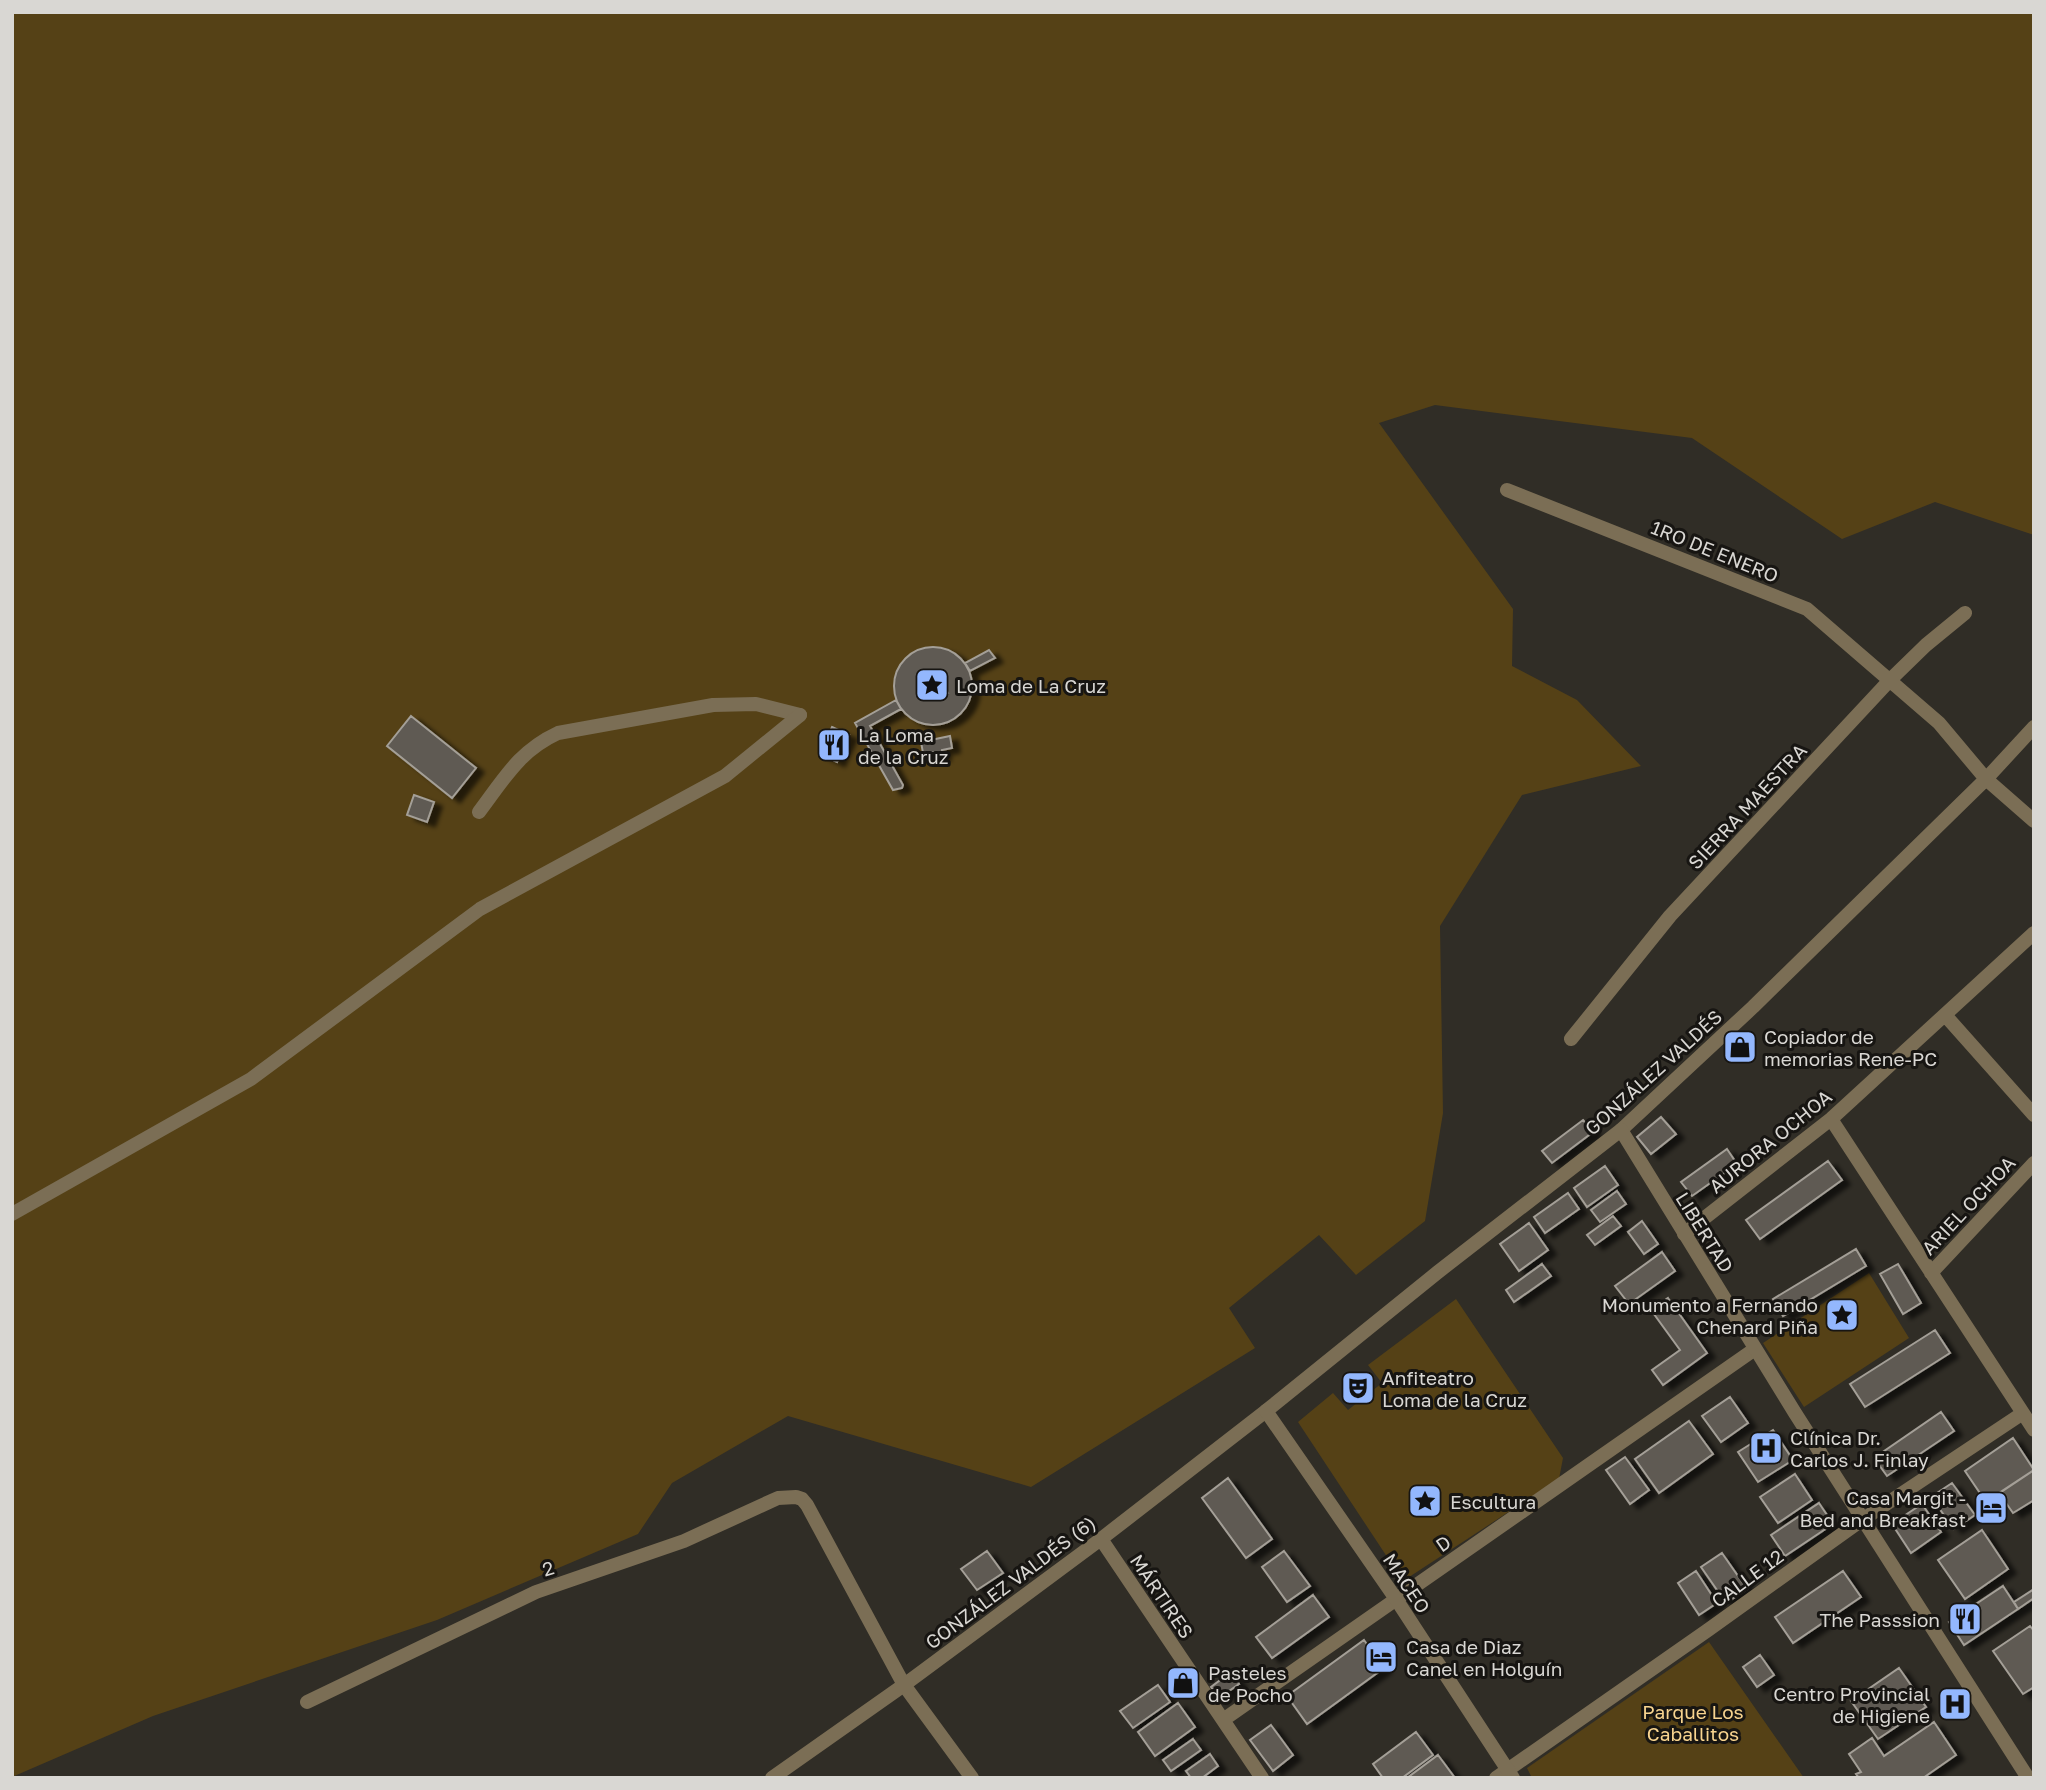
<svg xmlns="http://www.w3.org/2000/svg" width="2046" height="1790" font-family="'Golos Text',sans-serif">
<defs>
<filter id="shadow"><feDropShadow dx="8" dy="4.5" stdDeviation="2" flood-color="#0009"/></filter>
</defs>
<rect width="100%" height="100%" fill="#302d26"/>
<path fill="#554116" d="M 12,12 L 2034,12 L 2034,535 L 1935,502 L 1842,539 L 1692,438 L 1435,405 L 1379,423 L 1513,609 L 1512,666 L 1577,700 L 1641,766 L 1522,795 L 1440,926 L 1443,1113 L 1425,1221 L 1356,1275 L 1319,1235 L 1229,1308 L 1255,1348 L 1031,1487 L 788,1416 L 672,1483 L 638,1534 L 437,1620 L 153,1716 L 12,1777 Z
M 1869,1273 L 1909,1338 L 1804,1407 L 1763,1343 Z
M 1456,1299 L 1563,1458 L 1559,1479 L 1403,1581 L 1298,1422 L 1333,1393 L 1348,1410 L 1382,1383 L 1368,1365 Z
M 1709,1642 L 1804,1778 L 1532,1778 L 1527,1768 Z"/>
<path fill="#5e5a53" stroke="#a49f97" stroke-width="2" filter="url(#shadow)" d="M894 686a39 39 0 1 1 78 0a39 39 0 1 1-78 0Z
M 989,650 L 995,658 L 970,671 L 965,663 Z
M 943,684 L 948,693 L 938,698 L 933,689 Z
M 896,700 L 901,709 L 870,726 L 903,785 L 902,788 L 893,790 L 855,723 Z
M 411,716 L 476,768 L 452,798 L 387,746 Z
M 832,727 L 849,735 L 837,762 L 820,754 Z
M 950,736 L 952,748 L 942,750 L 943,756 L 935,757 L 933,752 L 923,753 L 921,742 Z
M 414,795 L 434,802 L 427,822 L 407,815 Z
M 1661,1117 L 1676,1134 L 1651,1154 L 1637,1137 Z
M 1583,1120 L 1593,1132 L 1552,1163 L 1542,1151 Z
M 1727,1149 L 1737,1164 L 1692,1196 L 1681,1182 Z
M 1828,1161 L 1842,1180 L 1760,1239 L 1746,1220 Z
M 1605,1166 L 1618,1185 L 1587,1207 L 1574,1188 Z
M 1617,1191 L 1626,1204 L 1600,1222 L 1591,1210 Z
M 1568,1193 L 1579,1209 L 1545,1233 L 1534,1217 Z
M 1613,1216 L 1621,1226 L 1595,1245 L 1587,1235 Z
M 1642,1221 L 1658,1244 L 1644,1254 L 1628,1232 Z
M 1529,1223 L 1548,1250 L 1519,1271 L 1500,1244 Z
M 1856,1249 L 1866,1266 L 1783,1316 L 1773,1299 Z
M 1662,1252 L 1675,1271 L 1629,1304 L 1615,1286 Z
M 1542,1264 L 1551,1276 L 1514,1302 L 1506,1290 Z
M 1898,1264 L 1921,1303 L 1903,1314 L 1880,1274 Z
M 1668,1298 L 1707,1353 L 1663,1385 L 1652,1370 L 1680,1350 L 1651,1310 Z
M 1935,1330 L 1950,1353 L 1865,1407 L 1850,1384 Z
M 1730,1397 L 1748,1423 L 1721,1442 L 1702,1416 Z
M 1941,1412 L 1954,1431 L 1887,1476 L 1874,1458 Z
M 1689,1421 L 1713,1454 L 1659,1493 L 1635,1459 Z
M 1773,1430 L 1793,1460 L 1758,1482 L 1738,1452 Z
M 2013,1438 L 2034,1470 L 1986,1502 L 1965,1471 Z
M 1625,1457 L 1649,1490 L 1630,1504 L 1606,1470 Z
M 2034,1470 L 2034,1500 L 2013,1513 L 1999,1493 Z
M 1795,1474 L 1812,1500 L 1778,1523 L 1760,1497 Z
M 1228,1478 L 1272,1539 L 1246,1558 L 1202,1498 Z
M 1952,1483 L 1975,1515 L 1954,1529 L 1931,1497 Z
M 1819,1503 L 1833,1524 L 1785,1556 L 1771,1535 Z
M 1922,1504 L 1941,1532 L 1911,1553 L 1892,1524 Z
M 1982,1530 L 2008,1569 L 1965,1599 L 1938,1560 Z
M 987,1551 L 1003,1573 L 977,1590 L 961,1569 Z
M 1284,1551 L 1310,1586 L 1287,1602 L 1262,1567 Z
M 1722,1553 L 1747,1589 L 1726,1603 L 1701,1567 Z
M 1696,1571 L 1717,1603 L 1699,1615 L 1678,1583 Z
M 1843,1571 L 1861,1597 L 1793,1643 L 1775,1617 Z
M 2003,1586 L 2018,1609 L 1964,1645 L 1949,1622 Z
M 2034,1589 L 2034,1598 L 2018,1609 L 2014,1602 Z
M 1313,1595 L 1329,1617 L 1272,1658 L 1256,1637 Z
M 2030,1626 L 2034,1631 L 2034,1687 L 2023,1694 L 1993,1651 Z
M 1364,1640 L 1384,1668 L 1307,1724 L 1287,1696 Z
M 1760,1655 L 1774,1675 L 1757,1687 L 1743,1667 Z
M 1899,1668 L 1926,1707 L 1878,1739 L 1851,1701 Z
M 1231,1672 L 1239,1684 L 1219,1698 L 1211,1687 Z
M 1158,1685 L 1170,1702 L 1133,1728 L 1120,1711 Z
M 1178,1703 L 1195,1727 L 1155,1756 L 1138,1732 Z
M 1934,1722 L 1956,1755 L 1923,1778 L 1859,1778 L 1856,1774 L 1861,1772 L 1849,1754 L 1872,1738 L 1884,1756 Z
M 1271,1725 L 1293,1755 L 1273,1771 L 1250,1740 Z
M 1416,1732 L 1433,1755 L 1402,1778 L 1383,1778 L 1373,1764 Z
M 1193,1739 L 1201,1750 L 1171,1771 L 1163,1760 Z
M 1210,1754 L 1218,1766 L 1202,1778 L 1191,1778 L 1186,1771 Z
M 1438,1755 L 1455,1778 L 1407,1778 Z"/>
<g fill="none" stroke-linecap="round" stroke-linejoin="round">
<path stroke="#7b6e55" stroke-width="14" d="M 1507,490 L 1807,609 L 1939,723 L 1986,779 L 2034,821
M 479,812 C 504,779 519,751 558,733 L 713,705 L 756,704 L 800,715
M 1945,1015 L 2034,1115
M 1571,1039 L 1670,916 L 1890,680 L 1926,645 L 1965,613
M 1831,1119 L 2034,1430
M 1621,1130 L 1753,1007 L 1986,779 L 2034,727
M 1684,1234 L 1831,1119 L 2034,933
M 1931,1273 L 2034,1163
M 1101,1539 L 1262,1778
M 307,1702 L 536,1592 L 684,1541 L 778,1498 L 796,1497 L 802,1499 L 807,1505 L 904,1685 L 972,1778
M 1223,1720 L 1755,1349
M 772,1778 L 904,1685 L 1101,1539 L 1266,1411
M 1496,1778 L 1708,1630 L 1856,1524 L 2023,1413"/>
<path stroke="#7b6e55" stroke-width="14" d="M 12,1214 L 251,1079 L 480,909 L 725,776 L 800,715
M 1513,1778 L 1396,1599 L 1266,1411 L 1438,1272 L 1621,1130 L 1795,1413 L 2028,1778"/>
</g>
<defs>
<symbol id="sight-square" viewBox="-11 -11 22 22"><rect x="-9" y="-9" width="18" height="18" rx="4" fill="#93b7fd" stroke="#171512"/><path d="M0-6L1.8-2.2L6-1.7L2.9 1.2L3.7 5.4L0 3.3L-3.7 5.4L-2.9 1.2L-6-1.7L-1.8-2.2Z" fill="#111"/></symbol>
<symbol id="restaurant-square" viewBox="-11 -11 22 22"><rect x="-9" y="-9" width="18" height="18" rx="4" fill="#93b7fd" stroke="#171512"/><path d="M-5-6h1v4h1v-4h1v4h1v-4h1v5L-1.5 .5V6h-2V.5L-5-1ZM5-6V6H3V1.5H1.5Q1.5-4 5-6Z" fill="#111"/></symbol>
<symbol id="shop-square" viewBox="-11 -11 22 22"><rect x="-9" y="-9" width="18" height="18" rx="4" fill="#93b7fd" stroke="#171512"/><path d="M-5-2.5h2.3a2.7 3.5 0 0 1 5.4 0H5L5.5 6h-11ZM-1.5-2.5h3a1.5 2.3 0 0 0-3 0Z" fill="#111"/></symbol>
<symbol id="theatre-square" viewBox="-11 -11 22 22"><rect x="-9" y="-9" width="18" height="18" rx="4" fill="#93b7fd" stroke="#171512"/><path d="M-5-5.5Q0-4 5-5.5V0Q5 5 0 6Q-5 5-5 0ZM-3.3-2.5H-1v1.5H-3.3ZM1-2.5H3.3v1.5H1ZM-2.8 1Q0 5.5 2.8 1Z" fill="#111"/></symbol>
<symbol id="hospital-square" viewBox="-11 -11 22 22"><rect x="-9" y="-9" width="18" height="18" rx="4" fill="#93b7fd" stroke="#171512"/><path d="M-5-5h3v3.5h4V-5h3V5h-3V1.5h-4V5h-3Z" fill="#111"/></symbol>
<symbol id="hotel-square" viewBox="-11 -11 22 22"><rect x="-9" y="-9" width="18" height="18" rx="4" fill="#93b7fd" stroke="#171512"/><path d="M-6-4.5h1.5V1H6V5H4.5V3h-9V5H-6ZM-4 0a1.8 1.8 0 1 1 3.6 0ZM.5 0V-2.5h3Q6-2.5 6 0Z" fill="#111"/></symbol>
</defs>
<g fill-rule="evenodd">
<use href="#sight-square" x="913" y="666" width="38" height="38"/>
<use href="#restaurant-square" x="815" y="726" width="38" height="38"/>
<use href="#shop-square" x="1721" y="1028" width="38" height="38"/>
<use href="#sight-square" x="1823" y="1296" width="38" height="38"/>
<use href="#theatre-square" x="1339" y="1369" width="38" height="38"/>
<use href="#hospital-square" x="1747" y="1429" width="38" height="38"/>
<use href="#sight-square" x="1406" y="1482" width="38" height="38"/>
<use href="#hotel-square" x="1972" y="1489" width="38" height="38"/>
<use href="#restaurant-square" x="1946" y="1600" width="38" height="38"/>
<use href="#hotel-square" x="1362" y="1638" width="38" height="38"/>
<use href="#shop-square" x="1164" y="1664" width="38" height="38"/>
<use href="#hospital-square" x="1936" y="1685" width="38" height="38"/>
</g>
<g text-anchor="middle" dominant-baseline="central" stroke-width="6" stroke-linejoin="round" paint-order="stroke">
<g font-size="19" fill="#d9d7d3" stroke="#171512">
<text transform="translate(1715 551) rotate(22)">1RO DE ENERO</text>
<text transform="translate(1747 806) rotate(-47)">SIERRA MAESTRA</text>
<text transform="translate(1653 1072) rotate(-42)">GONZÁLEZ VALDÉS</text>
<text transform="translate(1770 1141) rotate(-39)">AURORA OCHOA</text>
<text transform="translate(1968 1205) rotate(-47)">ARIEL OCHOA</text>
<text transform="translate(1705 1232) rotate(58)">LIBERTAD</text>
<text transform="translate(1443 1543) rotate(-35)">D</text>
<text transform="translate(548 1568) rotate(-18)">2</text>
<text transform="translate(1747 1578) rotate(-36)">CALLE 12</text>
<text transform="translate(1010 1582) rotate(-37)">GONZÁLEZ VALDÉS (6)</text>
<text transform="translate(1407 1583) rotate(56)">MACEO</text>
<text transform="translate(1162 1596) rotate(56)">MÁRTIRES</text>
</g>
<g font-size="19" fill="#d9d7d3" stroke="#171512" text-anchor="start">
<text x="956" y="685">Loma de La Cruz</text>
<text x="858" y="734">La Loma<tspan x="858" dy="22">de la Cruz</tspan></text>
<text x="1764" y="1036">Copiador de<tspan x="1764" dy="22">memorias Rene-PC</tspan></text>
<text x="1818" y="1304" text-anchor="end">Monumento a Fernando<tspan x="1818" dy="22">Chenard Piña</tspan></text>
<text x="1382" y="1377">Anfiteatro<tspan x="1382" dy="22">Loma de la Cruz</tspan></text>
<text x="1790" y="1437">Clínica Dr.<tspan x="1790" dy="22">Carlos J. Finlay</tspan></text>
<text x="1966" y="1497" text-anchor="end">Casa Margit -<tspan x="1966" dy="22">Bed and Breakfast</tspan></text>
<text x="1450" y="1501">Escultura</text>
<text x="1940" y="1619" text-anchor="end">The Passsion</text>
<text x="1406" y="1646">Casa de Diaz<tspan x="1406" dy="22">Canel en Holguín</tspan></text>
<text x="1208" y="1672">Pasteles<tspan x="1208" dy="22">de Pocho</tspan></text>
<text x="1930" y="1693" text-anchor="end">Centro Provincial<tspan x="1930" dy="22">de Higiene</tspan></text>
</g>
<g font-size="19" fill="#f8d48f" stroke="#171512">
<text x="1693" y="1711">Parque Los<tspan x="1693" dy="22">Caballitos</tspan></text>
</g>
</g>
<rect width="2046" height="1790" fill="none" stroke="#d9d7d3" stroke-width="28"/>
</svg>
